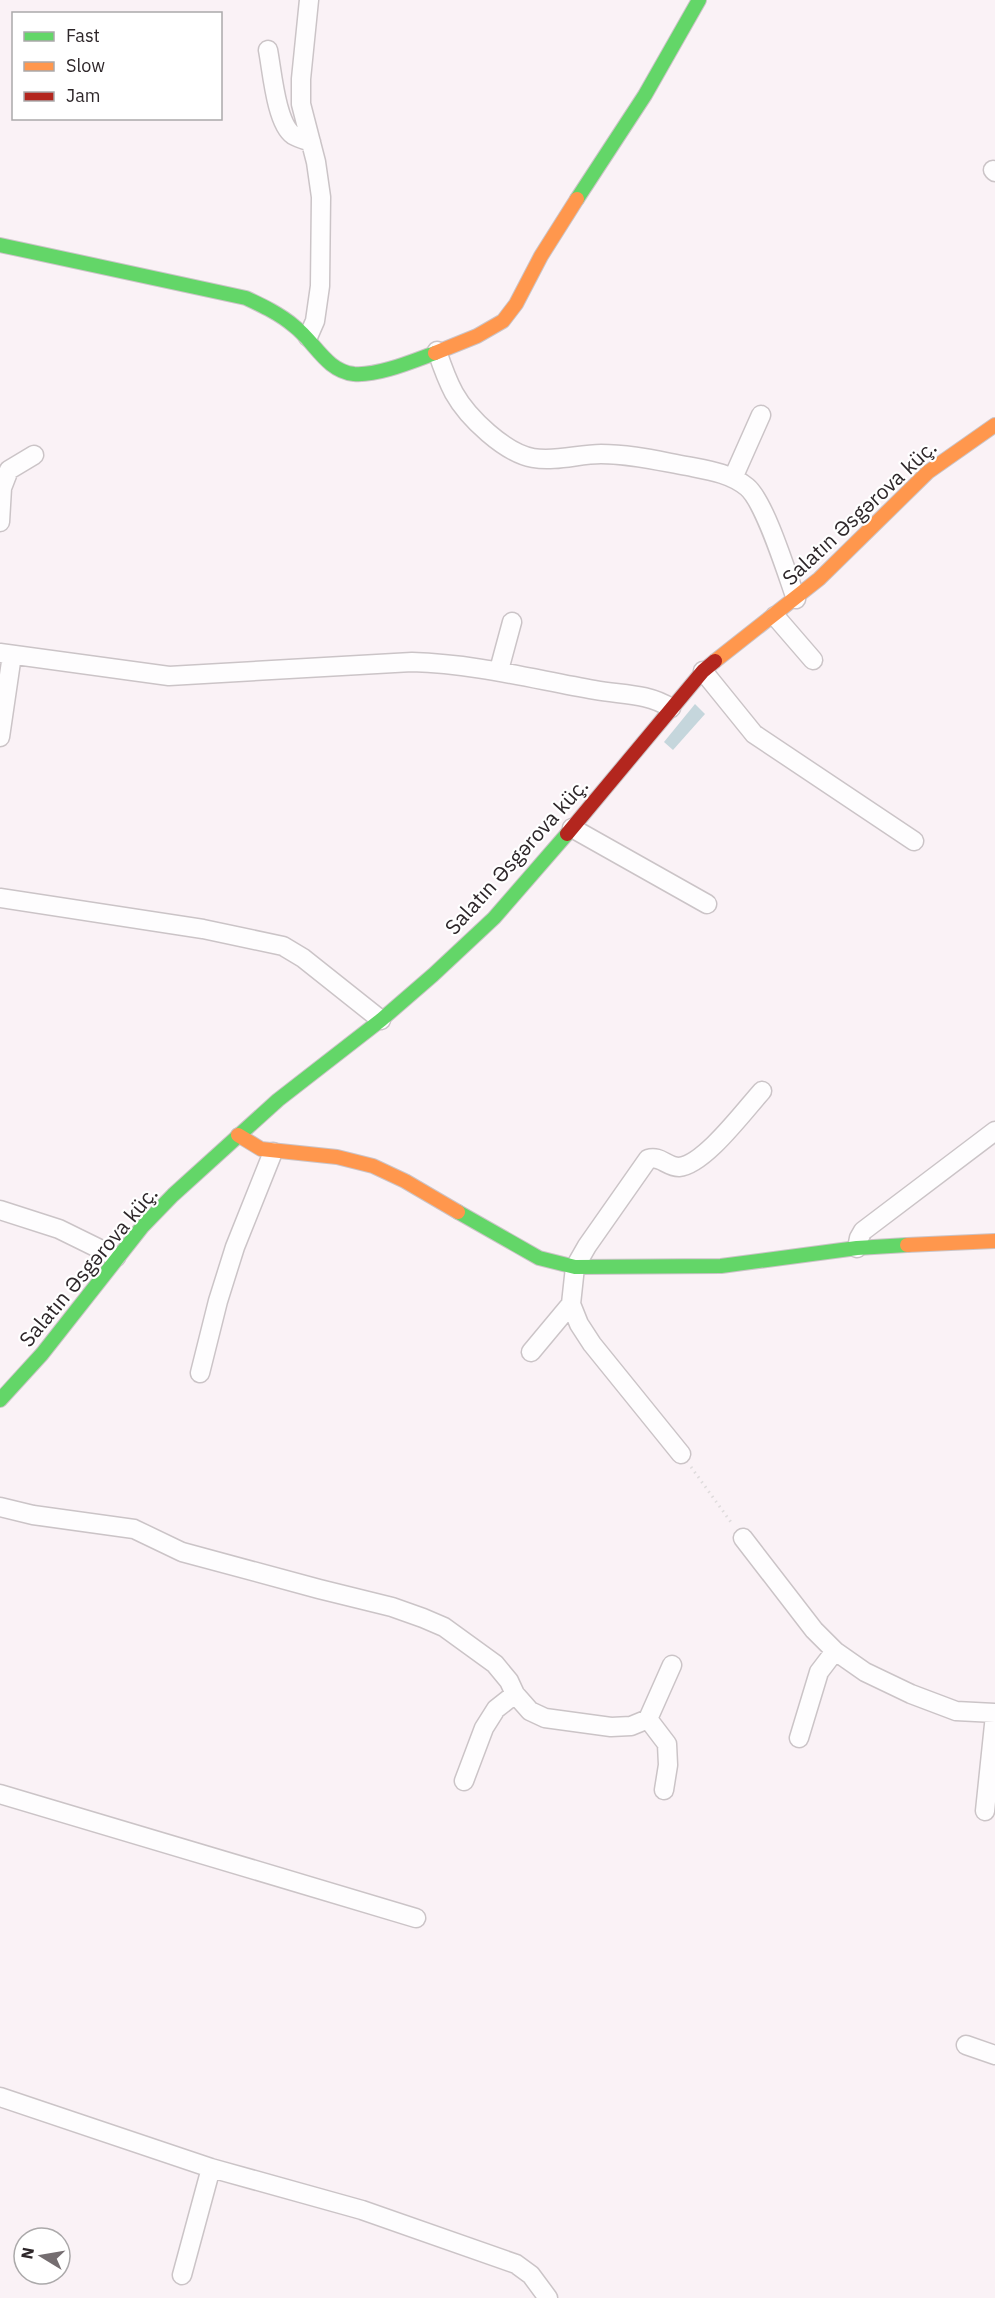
<svg xmlns="http://www.w3.org/2000/svg" width="995" height="2298" font-family="'IBM Plex Sans',sans-serif">
<rect width="100%" height="100%" fill="#faf2f6"/>
<path fill="#c5d6dc" d="M 695,704 L 705,714 L 673,750 L 664,742 Z"/>
<g fill="none" stroke-linecap="round" stroke-linejoin="round">
<defs>
<path id="street" d="M 268,50 C 272,70 276,123 293,135 C 298,138 305,140 311,142
M 993,170 L 995,172
M 308,337 L 315,321 L 320,286 L 321,197 L 316,162 L 301,104 L 301,79 L 309,0
M 437,351 C 442,366 447,380 454,393 C 468,418 505,453 533,458 C 556,462 579,454 601,454 C 630,454 659,461 687,466 C 707,470 730,473 747,487 C 765,502 787,574 796,599
M 733,478 L 761,415
M 0,522 L 2,488 L 9,470 L 34,455
M 775,616 L 813,660
M 0,653 L 169,676 L 412,662 C 477,664 532,679 595,690 C 622,695 647,693 671,708
M 499,670 L 512,622
M 703,671 L 754,734 L 914,841
M 0,737 L 12,655
M 572,828 L 707,904
M 0,898 L 203,929 L 283,946 L 303,958 L 381,1020
M 0,1210 L 59,1229 L 116,1257
M 857,1248 L 859,1238 L 863,1231 L 995,1131
M 531,1352 L 571,1304
M 200,1373 L 218,1301 L 235,1247 L 273,1152
M 681,1454 L 592,1344 L 579,1324 L 571,1304 L 575,1267 L 587,1246 L 648,1159 C 660,1155 667,1167 679,1167 C 704,1165 744,1111 762,1091
M 0,1507 L 33,1515 L 134,1529 L 182,1552 L 319,1589 L 392,1607 L 423,1618 L 444,1627 L 495,1664 L 509,1681 L 515,1694 L 530,1711 L 545,1718 L 611,1727 L 631,1726 L 648,1719 L 672,1665
M 743,1538 L 814,1630 L 835,1651 L 865,1672 L 911,1694 L 956,1711 L 995,1713
M 648,1719 L 667,1744 L 668,1765 L 664,1790
M 799,1738 L 819,1672 L 835,1651
M 464,1781 L 484,1728 L 496,1709 L 515,1694
M 0,1794 L 416,1918
M 985,1811 L 995,1715
M 966,2045 L 995,2055
M 0,2097 L 211,2168 L 362,2210 L 516,2264 L 531,2275 L 548,2298
M 182,2275 L 211,2168"/>
<path id="fast" d="M 577,199 L 645,95 L 699,0
M 0,245 L 246,298 C 263,306 280,314 294,326 C 315,342 326,371 354,374 C 378,376 413,361 435,353
M 458,1212 L 539,1258 L 575,1267 L 721,1266 L 857,1248 L 907,1245
M 0,1400 L 42,1354 L 142,1227 L 173,1195 L 278,1100 L 381,1020 L 433,975 L 494,918 L 567,834"/>
<path id="slow" d="M 435,353 L 477,336 L 503,321 L 516,304 L 541,256 L 577,199
M 715,661 L 819,579 L 928,472 L 995,425
M 238,1135 L 261,1149 L 337,1157 L 373,1166 L 405,1181 L 458,1212
M 907,1245 L 995,1241"/>
<path id="jam" d="M 567,834 L 703,671 L 715,661"/>
</defs>
<use href="#street" stroke="#cbc4c7" stroke-width="21"/>
<use href="#fast" stroke="#cbc4c7" stroke-width="16"/>
<use href="#slow" stroke="#cbc4c7" stroke-width="16"/>
<use href="#jam" stroke="#cbc4c7" stroke-width="16"/>
<path stroke="#dfdcdd" stroke-width="3" stroke-dasharray="1.5 4.5" stroke-linecap="butt" d="M 691,1467 L 733,1525"/>
<use href="#street" stroke="#fefdfe" stroke-width="18"/>
<use href="#fast" stroke="#63d668" stroke-width="14"/>
<use href="#slow" stroke="#ff974d" stroke-width="14"/>
<use href="#jam" stroke="#b3261e" stroke-width="14"/>
</g>
<g text-anchor="middle" dominant-baseline="central" stroke-width="4.5" stroke-linejoin="round" paint-order="stroke">
<g font-size="21" fill="#2e272a" stroke="#fff">
<text transform="translate(859 512) rotate(-43)">Salatın Əsgərova küç.</text>
<text transform="translate(516 856) rotate(-48)">Salatın Əsgərova küç.</text>
<text transform="translate(88 1266) rotate(-50)">Salatın Əsgərova küç.</text>
</g>
</g>
<rect x="12" y="12" width="210" height="108" fill="#ffffff" stroke="#aba9aa" stroke-width="1.5"/>
<rect x="24" y="32" width="30" height="9" fill="#63d668" stroke="#aba9aa" stroke-width="1.5"/>
<text x="66" y="42" font-size="18" fill="#2e272a">Fast</text>
<rect x="24" y="62" width="30" height="9" fill="#ff974d" stroke="#aba9aa" stroke-width="1.5"/>
<text x="66" y="72" font-size="18" fill="#2e272a">Slow</text>
<rect x="24" y="92" width="30" height="9" fill="#b3261e" stroke="#aba9aa" stroke-width="1.5"/>
<text x="66" y="102" font-size="18" fill="#2e272a">Jam</text>
<g transform="translate(42 2256) rotate(281)"><circle r="28" fill="#ffffff" stroke="#aba9aa" stroke-width="1.5"/>
<path d="M0-4.5L10 22L0 15L-10 22Z" fill="#756e71"/>
<text y="-9" font-size="16" font-weight="bold" text-anchor="middle" fill="#2e272a">N</text>
</g>
</svg>
